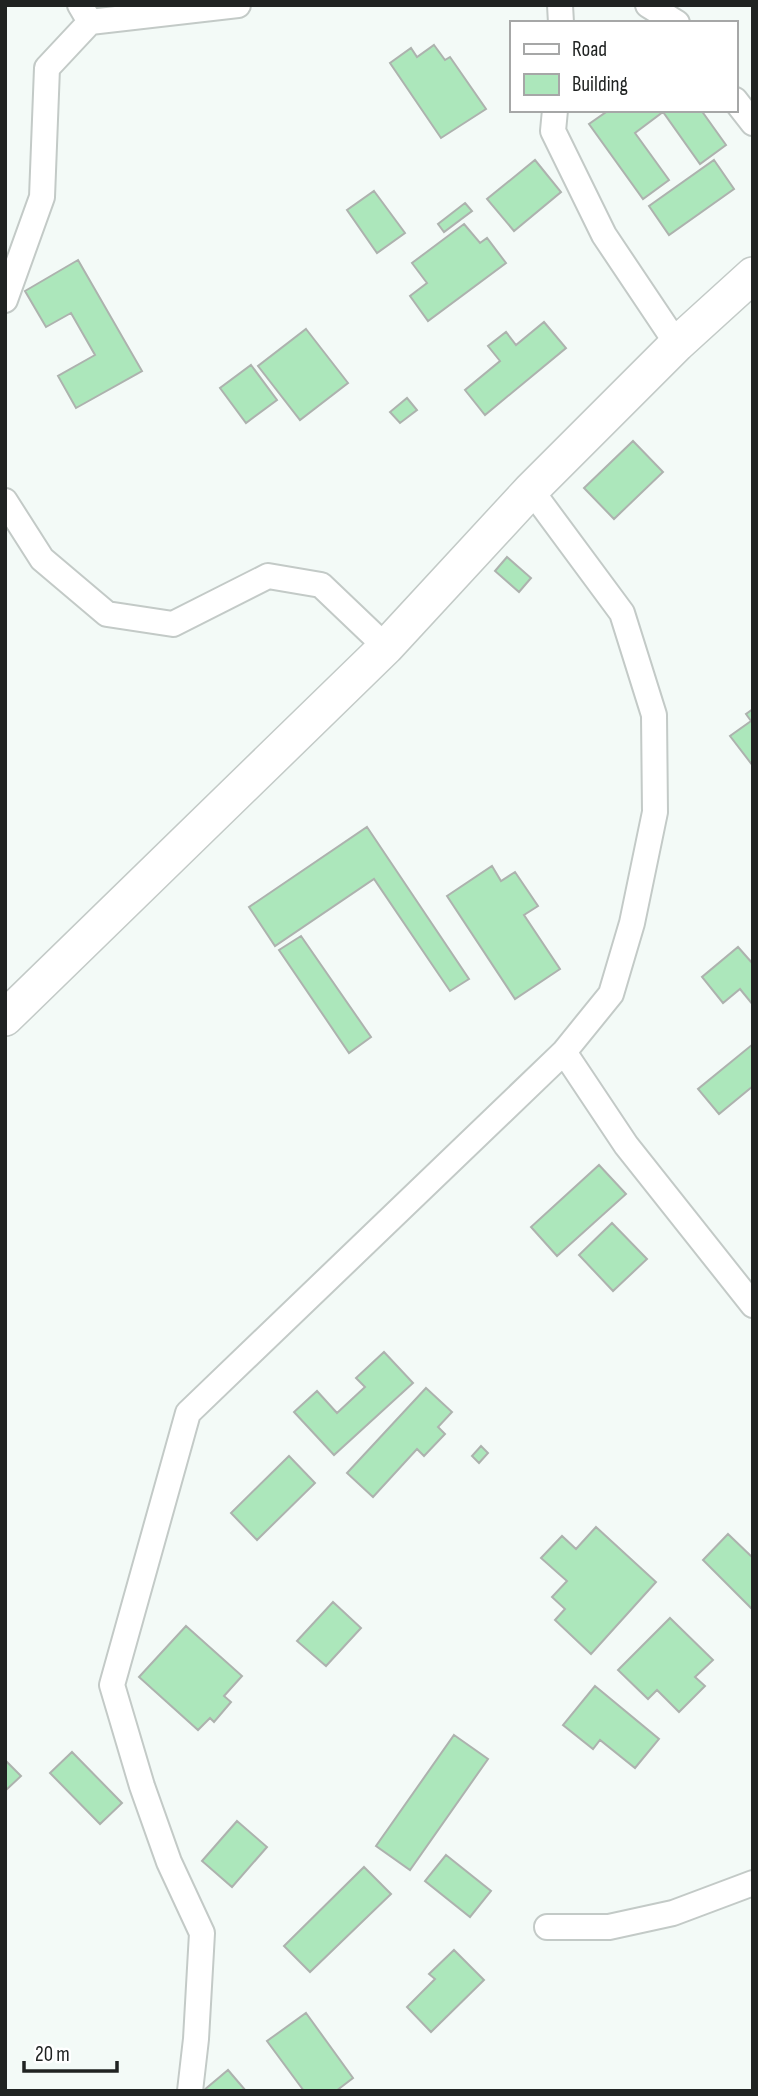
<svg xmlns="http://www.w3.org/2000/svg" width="758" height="2096" font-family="'Sofia Sans Condensed',sans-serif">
<rect width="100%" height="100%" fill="#f3faf7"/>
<path fill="#ace7bb" stroke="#adb2ae" stroke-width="2" d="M 434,45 L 445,60 L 450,57 L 486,109 L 441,138 L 390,63 L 411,48 L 417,57 Z
M 604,110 L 701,110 L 726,145 L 700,164 L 663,112 L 635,133 L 669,180 L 643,199 L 589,124 L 606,112 Z
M 535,160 L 561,192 L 514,231 L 487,199 Z
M 714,160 L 734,189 L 669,235 L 649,206 Z
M 374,191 L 405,233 L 377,253 L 347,210 Z
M 465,203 L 472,211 L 444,232 L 438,224 Z
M 464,224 L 480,243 L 487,238 L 506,263 L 428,321 L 410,296 L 427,283 L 412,263 Z
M 78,260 L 142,371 L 76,408 L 58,376 L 95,355 L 71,313 L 46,327 L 25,291 Z
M 544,322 L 566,348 L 485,415 L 465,390 L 500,361 L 488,346 L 506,332 L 516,345 Z
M 306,329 L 348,383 L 300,420 L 258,366 Z
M 251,365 L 277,400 L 246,423 L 220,388 Z
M 407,398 L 417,410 L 400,423 L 390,412 Z
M 633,441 L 663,472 L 614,519 L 584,488 Z
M 507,557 L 531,578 L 519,592 L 495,571 Z
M 753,709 L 753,766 L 730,736 L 751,721 L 746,714 Z
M 367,827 L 469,979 L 450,991 L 374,879 L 275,946 L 249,907 Z
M 492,866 L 501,881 L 515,872 L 538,906 L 524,915 L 560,969 L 515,999 L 447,896 Z
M 301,936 L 371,1037 L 349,1053 L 279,950 Z
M 738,947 L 753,964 L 753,1005 L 740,989 L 723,1003 L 702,977 Z
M 753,1044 L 753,1086 L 719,1114 L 698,1089 Z
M 599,1165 L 626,1194 L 557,1256 L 531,1227 Z
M 612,1223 L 647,1259 L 613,1291 L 579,1255 Z
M 384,1352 L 413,1383 L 334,1455 L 294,1412 L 317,1391 L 337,1413 L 365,1387 L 356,1378 Z
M 426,1388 L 452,1412 L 438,1427 L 445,1434 L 424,1456 L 417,1449 L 373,1497 L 347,1473 Z
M 481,1446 L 488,1453 L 479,1463 L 472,1456 Z
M 289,1456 L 315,1483 L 257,1540 L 231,1513 Z
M 596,1527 L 656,1582 L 591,1654 L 555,1620 L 565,1609 L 552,1597 L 567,1581 L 541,1558 L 562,1536 L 576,1549 Z
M 728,1534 L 753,1558 L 753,1610 L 703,1560 Z
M 333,1602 L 361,1628 L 326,1666 L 297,1641 Z
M 670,1618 L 713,1660 L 695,1677 L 705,1686 L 679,1712 L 657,1690 L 648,1699 L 618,1670 Z
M 186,1626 L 242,1676 L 224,1696 L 231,1702 L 214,1722 L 210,1718 L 198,1730 L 139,1677 Z
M 595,1686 L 659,1739 L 635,1768 L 600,1740 L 593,1749 L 563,1725 Z
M 454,1735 L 488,1759 L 410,1870 L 376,1846 Z
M 72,1752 L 122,1803 L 100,1824 L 50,1773 Z
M 5,1760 L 21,1776 L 5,1791 Z
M 237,1821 L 267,1847 L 232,1887 L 202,1861 Z
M 446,1855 L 491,1891 L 470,1917 L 425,1881 Z
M 364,1867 L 391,1894 L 310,1972 L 284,1946 Z
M 454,1950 L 484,1980 L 431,2032 L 407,2007 L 435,1979 L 429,1974 Z
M 306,2013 L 353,2078 L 336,2091 L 304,2091 L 267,2041 Z
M 228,2070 L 246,2091 L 203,2091 Z"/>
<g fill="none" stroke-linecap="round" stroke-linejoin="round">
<defs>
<path id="street" d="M 80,5 L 90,22 L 238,5
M 560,5 L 561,23
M 648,5 L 677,23
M 735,100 L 753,123
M 555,110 L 553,131 L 604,235 L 677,344
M 5,300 L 42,197 L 47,68 L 90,22
M 531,490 L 622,613 L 654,715 L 655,812 L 632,923 L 611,994 L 564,1052 L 626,1145 L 753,1305
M 5,501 L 42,559 L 107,614 L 173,624 L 268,576 L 321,585 L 386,647
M 547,1927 L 609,1927 L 673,1913 L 753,1883
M 190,2091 L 196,2039 L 202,1933 L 169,1862 L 142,1786 L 112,1685 L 188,1413 L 564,1052"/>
<path id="secondary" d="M 5,1018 L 386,647 L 531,490 L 677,344 L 753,275"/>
</defs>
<use href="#street" stroke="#c3cac7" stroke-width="28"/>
<use href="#secondary" stroke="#c3cac7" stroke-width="38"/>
<use href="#street" stroke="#fff" stroke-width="24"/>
<use href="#secondary" stroke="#fff" stroke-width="35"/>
</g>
<rect width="758" height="2096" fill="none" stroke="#202322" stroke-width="14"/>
<rect x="510" y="21" width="228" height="91" fill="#ffffff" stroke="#a6a7a7" stroke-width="2"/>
<rect x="524" y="44" width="35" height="10" fill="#ffffff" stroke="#a6a7a7" stroke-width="2"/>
<text x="572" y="56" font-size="21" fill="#202322">Road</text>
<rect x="524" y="74" width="35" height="21" fill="#ace7bb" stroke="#a6a7a7" stroke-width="2"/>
<text x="572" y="91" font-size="21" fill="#202322">Building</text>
<path d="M24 2061v10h93v-10" fill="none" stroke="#202322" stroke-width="3.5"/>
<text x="35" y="2061" font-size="21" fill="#202322" stroke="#ffffff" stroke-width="5" paint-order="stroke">20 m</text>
</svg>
